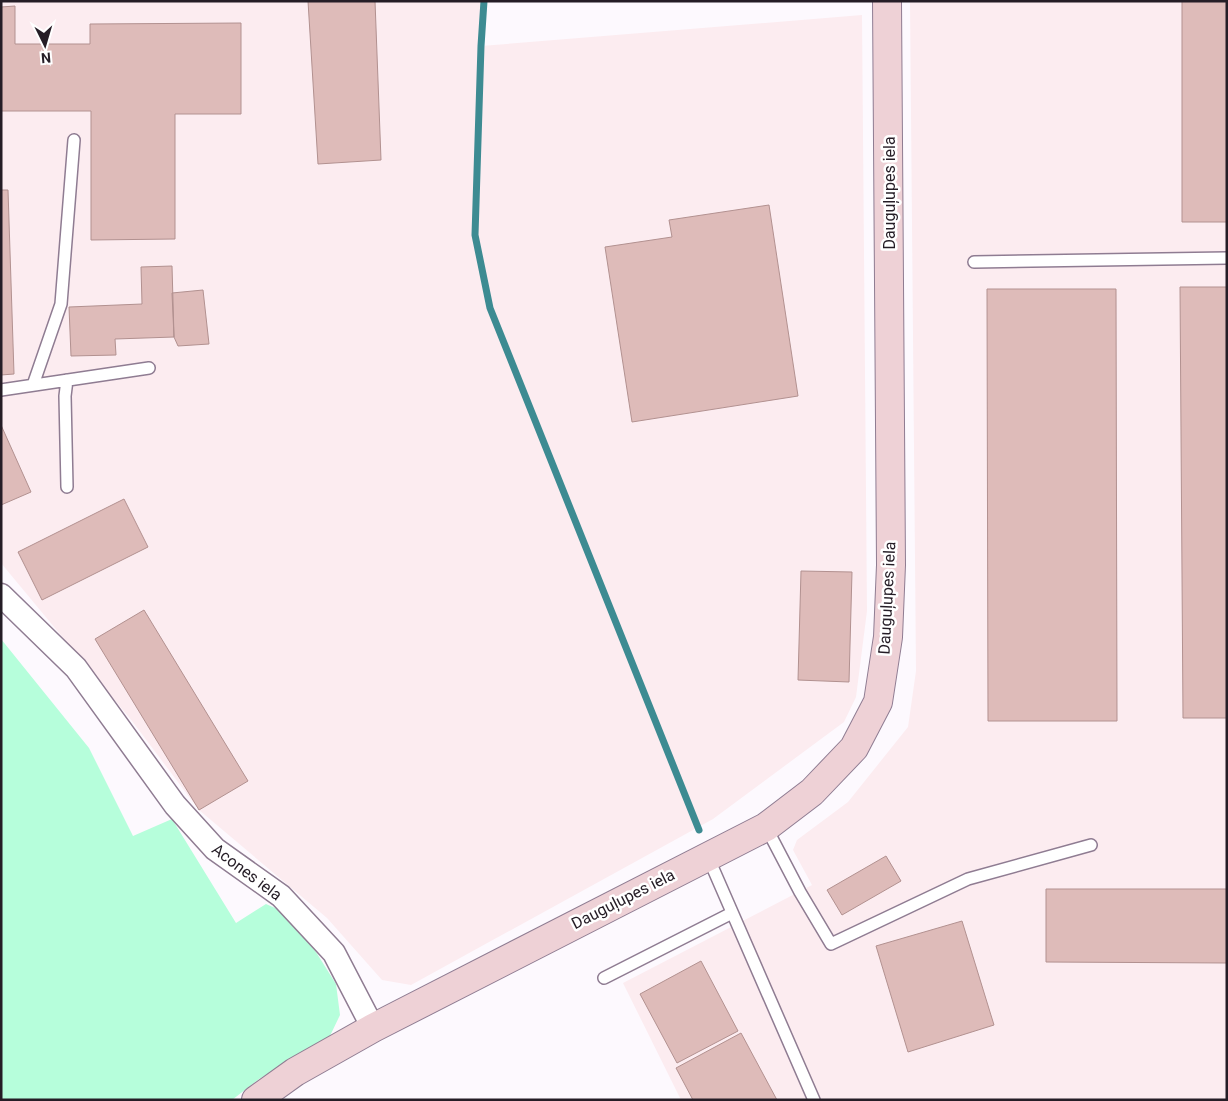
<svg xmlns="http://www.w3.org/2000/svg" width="1228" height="1101" font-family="Roboto,sans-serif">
<rect width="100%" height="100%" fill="#fdf9fe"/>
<path fill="#fcecf0" d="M 1,1 L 484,1 L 481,46 L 862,15 L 867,611 L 856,697 L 844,722 L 713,819 L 411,985 L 382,980 L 327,918 L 199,810 L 132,721 L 1,563 Z
M 910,1 L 1227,1 L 1227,1100 L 681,1100 L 623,983 L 812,885 L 793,850 L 797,840 L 848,802 L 908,727 L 916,671 Z"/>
<path fill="#b6fedb" d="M 1,639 L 89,748 L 133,836 L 172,819 L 236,923 L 266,904 L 282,911 L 316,952 L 336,984 L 340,1015 L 329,1038 L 259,1079 L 232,1100 L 1,1100 Z"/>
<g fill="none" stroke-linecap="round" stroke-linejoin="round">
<path stroke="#3d8b92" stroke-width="7" d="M 484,1 L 481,46 L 475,235 L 490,308 L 699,830"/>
</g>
<path fill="#debbb9" stroke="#b29190" d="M 308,1 L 375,1 L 381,160 L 318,164 Z
M 1182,1 L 1227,1 L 1227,222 L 1182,222 Z
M 15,6 L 15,44 L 90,44 L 90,24 L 241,23 L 241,114 L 175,114 L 175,239 L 91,240 L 91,111 L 1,111 L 1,7 Z
M 1,190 L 8,190 L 14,374 L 1,375 Z
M 769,205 L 798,396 L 632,422 L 605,247 L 672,237 L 669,220 Z
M 172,266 L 174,337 L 115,339 L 116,355 L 71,356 L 69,307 L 142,304 L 141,267 Z
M 1180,287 L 1227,287 L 1227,718 L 1183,718 Z
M 987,289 L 1116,289 L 1117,721 L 988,721 Z
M 203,290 L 209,344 L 178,346 L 174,337 L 172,293 Z
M 1,425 L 31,492 L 1,505 Z
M 124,499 L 148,547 L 42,600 L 18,552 Z
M 801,571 L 852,572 L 849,682 L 798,680 Z
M 144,610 L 248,781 L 199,810 L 95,639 Z
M 886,856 L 901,881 L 842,915 L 827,890 Z
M 1046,889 L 1227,889 L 1227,963 L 1046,962 Z
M 962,921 L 994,1025 L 908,1052 L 876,946 Z
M 701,961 L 738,1031 L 677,1063 L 640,994 Z
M 741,1033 L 777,1100 L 693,1100 L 676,1068 Z"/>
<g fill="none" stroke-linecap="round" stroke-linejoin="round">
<defs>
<path id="lane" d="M 974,262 L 1227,258
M 33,385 L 61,304 L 74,140
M 1,390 L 149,368
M 67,487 L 65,396 L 67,380
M 766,827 L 800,892 L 831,944 L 968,879 L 1091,845
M 708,857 L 814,1100
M 604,978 L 732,913"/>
<path id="street" d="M 1,595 L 76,668 L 175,805 L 215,849 L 281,896 L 334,953 L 373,1028"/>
<path id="secondary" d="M 256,1100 L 295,1072 L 373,1028 L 766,827 L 812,792 L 854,748 L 878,702 L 888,637 L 891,565 L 887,1"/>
</defs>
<use href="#lane" stroke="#8f7c92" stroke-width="14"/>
<use href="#street" stroke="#8f7c92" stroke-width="25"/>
<use href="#secondary" stroke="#8f7c92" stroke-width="30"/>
<use href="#lane" stroke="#fff" stroke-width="11"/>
<use href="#street" stroke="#fff" stroke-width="22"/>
<use href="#secondary" stroke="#eed1d6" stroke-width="28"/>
</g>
<g text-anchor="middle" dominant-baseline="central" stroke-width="5" stroke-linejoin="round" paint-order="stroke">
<g font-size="16" fill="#251d26" stroke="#fff">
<text transform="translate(889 193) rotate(-90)">Dauguļupes iela</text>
<text transform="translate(887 598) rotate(-87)">Dauguļupes iela</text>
<text transform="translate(247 872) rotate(37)">Acones iela</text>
<text transform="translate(623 899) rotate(-27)">Dauguļupes iela</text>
</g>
</g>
<rect width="1228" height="1101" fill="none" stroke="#251d26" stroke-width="5"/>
<g transform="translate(45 45) rotate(175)" stroke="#ffffff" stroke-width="4" paint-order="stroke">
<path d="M0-4L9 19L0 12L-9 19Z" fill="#251d26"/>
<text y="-8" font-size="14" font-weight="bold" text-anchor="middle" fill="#251d26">N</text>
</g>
</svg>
